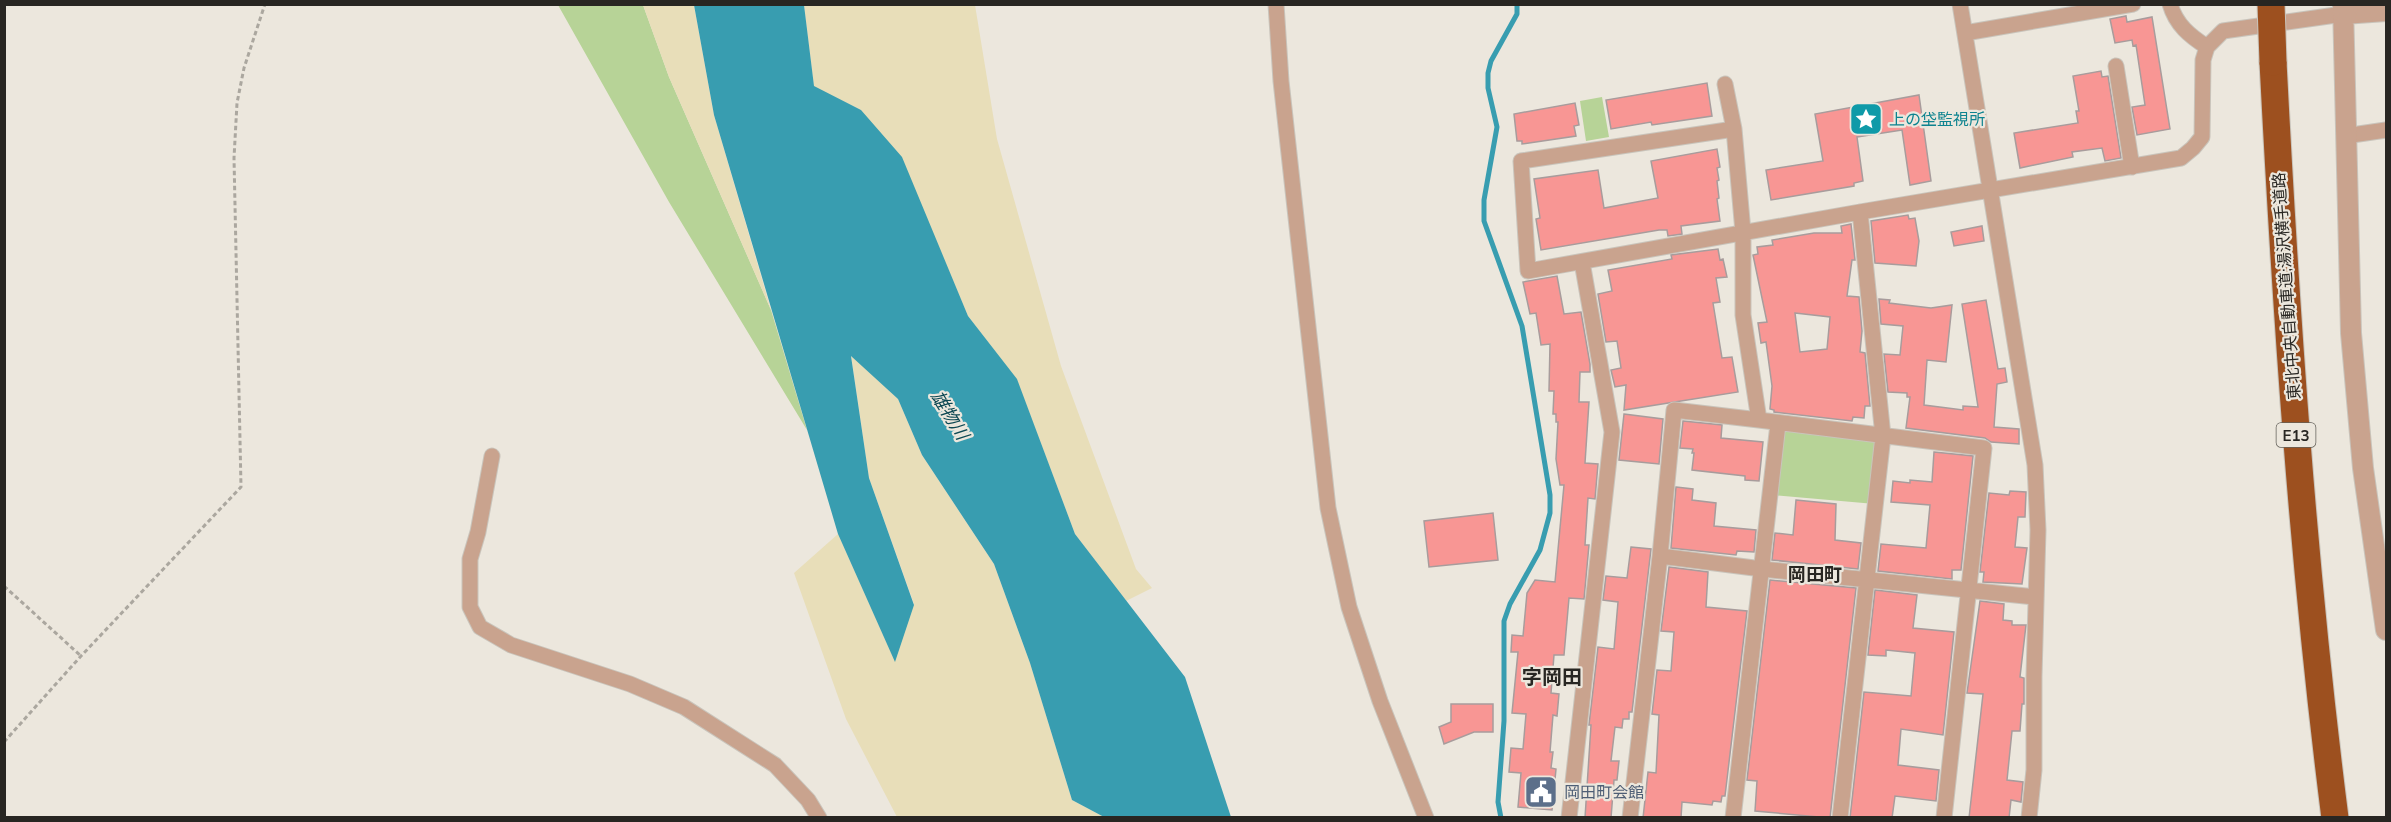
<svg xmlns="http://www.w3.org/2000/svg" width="2391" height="822" font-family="Mulish,'Noto Sans JP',sans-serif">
<rect width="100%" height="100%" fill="#ece7dd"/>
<path fill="#b7d397" d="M 558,5 L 643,5 L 669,77 L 771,310 L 807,430 L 669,202 Z
M 1602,97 L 1609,137 L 1586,141 L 1580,101 Z
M 1778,424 L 1883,436 L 1875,504 L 1771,495 Z"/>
<path fill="#e8deb9" d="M 643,5 L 694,5 L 714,115 L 771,310 L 669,77 Z
M 804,5 L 975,5 L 997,139 L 1061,366 L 1136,569 L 1152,588 L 1126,601 L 1075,534 L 1017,380 L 968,316 L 937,243 L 861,110 L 814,87 Z
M 851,355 L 898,399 L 922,455 L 994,564 L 1030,663 L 1072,800 L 1104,817 L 897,817 L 846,719 L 794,573 L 838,534 L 893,657 L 914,604 L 869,478 Z"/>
<path fill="#389db0" d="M 694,5 L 804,5 L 814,86 L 861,110 L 902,157 L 968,316 L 1017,379 L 1075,534 L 1185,677 L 1231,817 L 1104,817 L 1072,800 L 1030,663 L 994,564 L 922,455 L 898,399 L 851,356 L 869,478 L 914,605 L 895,662 L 838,534 L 714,115 Z"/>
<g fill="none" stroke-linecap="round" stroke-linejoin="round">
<path stroke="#389db0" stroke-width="5" d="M 1501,818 L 1498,802 L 1504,721 L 1504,621 L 1510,604 L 1540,550 L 1550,513 L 1550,495 L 1522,326 L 1484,221 L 1484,200 L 1497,127 L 1488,88 L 1488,73 L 1491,61 L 1517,14 L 1517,4"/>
</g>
<path fill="#f89694" stroke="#a89c9c" stroke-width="1.5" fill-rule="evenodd" d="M 2126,16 L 2127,22 L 2152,17 L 2170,129 L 2137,135 L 2132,107 L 2145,105 L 2136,45 L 2133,46 L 2132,40 L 2115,43 L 2110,19 Z
M 2101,71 L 2102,77 L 2108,76 L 2121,158 L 2105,161 L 2102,148 L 2072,152 L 2073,157 L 2020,168 L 2014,133 L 2078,123 L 2076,111 L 2079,111 L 2073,76 Z
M 1707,83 L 1712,116 L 1652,125 L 1651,122 L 1611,129 L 1606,100 Z
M 1919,95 L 1931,181 L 1910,185 L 1902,130 L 1857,137 L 1863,181 L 1854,183 L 1854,186 L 1771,200 L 1766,170 L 1823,161 L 1815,114 Z
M 1575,103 L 1579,125 L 1574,126 L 1576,136 L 1522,144 L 1522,141 L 1517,141 L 1514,114 Z
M 1717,149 L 1720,167 L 1717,168 L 1719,180 L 1717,181 L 1719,198 L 1717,199 L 1720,221 L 1681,226 L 1682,234 L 1668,236 L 1667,230 L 1659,230 L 1541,250 L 1536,219 L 1540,218 L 1534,179 L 1598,170 L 1604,208 L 1658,198 L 1651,161 Z
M 1908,215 L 1909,219 L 1915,218 L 1919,241 L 1916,266 L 1875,263 L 1871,221 Z
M 1851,224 L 1855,260 L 1852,260 L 1847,296 L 1859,297 L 1862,331 L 1860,352 L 1865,353 L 1870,406 L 1865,406 L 1864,418 L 1853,417 L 1852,421 L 1774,412 L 1774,410 L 1770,409 L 1772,386 L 1766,342 L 1761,343 L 1758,323 L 1767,322 L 1753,255 L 1758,254 L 1757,247 L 1773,245 L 1772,240 L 1814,233 L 1842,233 L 1841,226 ZM 1795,313 L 1830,317 L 1827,349 L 1800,352 Z
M 1982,226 L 1984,241 L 1954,246 L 1951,232 Z
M 1718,249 L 1720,260 L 1723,259 L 1727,277 L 1716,278 L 1720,302 L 1713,303 L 1722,358 L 1732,357 L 1738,392 L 1624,410 L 1626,385 L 1615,387 L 1611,370 L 1621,368 L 1617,341 L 1606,342 L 1598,294 L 1612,291 L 1608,270 L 1672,259 L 1671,255 Z
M 1557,276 L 1564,314 L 1581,312 L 1590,364 L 1590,372 L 1580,372 L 1579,402 L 1589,402 L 1585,463 L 1598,464 L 1595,499 L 1588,498 L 1585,545 L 1589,545 L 1584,599 L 1569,598 L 1564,655 L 1554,655 L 1551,693 L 1559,694 L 1557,716 L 1553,715 L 1550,752 L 1553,752 L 1551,768 L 1556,769 L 1552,810 L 1518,807 L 1521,773 L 1509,772 L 1511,748 L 1523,749 L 1526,714 L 1512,713 L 1518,652 L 1511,652 L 1512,635 L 1523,636 L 1527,593 L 1535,580 L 1555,582 L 1564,485 L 1560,485 L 1556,459 L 1558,422 L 1556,422 L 1556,414 L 1553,414 L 1554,391 L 1549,391 L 1550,344 L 1541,345 L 1536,313 L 1530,314 L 1523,282 Z
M 1879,299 L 1890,300 L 1889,303 L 1931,308 L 1952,305 L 1946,362 L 1927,360 L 1924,405 L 1963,410 L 1963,406 L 1978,407 L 1962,304 L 1986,300 L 1998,369 L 2005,368 L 2007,382 L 1997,384 L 1994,427 L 2019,429 L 2019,444 L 1991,442 L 1985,438 L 1906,428 L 1910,397 L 1907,397 L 1907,393 L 1888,392 L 1884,354 L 1900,355 L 1903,326 L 1881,324 Z
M 1624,414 L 1663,419 L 1659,464 L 1619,460 Z
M 1683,421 L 1722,425 L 1721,438 L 1763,442 L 1759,481 L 1745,480 L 1745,476 L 1692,470 L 1694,453 L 1692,453 L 1693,449 L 1680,448 Z
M 1934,452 L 1973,456 L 1961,570 L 1952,570 L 1952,579 L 1878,571 L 1881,544 L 1926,548 L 1930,505 L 1891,502 L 1893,481 L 1910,483 L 1910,480 L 1932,482 Z
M 1676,487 L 1693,489 L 1692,500 L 1716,503 L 1714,526 L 1756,530 L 1754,552 L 1737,551 L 1736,555 L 1671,548 Z
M 2010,491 L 2026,492 L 2025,517 L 2018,517 L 2015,547 L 2027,548 L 2022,584 L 1983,582 L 1984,572 L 1980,572 L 1989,493 L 2009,495 Z
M 1796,500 L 1836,504 L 1835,540 L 1861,543 L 1858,569 L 1772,560 L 1775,533 L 1793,535 Z
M 1493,513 L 1498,560 L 1429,567 L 1424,521 Z
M 1631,547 L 1651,549 L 1632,712 L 1629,712 L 1629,719 L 1623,719 L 1622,728 L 1615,727 L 1611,761 L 1619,761 L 1617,780 L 1614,780 L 1611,818 L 1585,818 L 1591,725 L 1589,725 L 1598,647 L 1614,649 L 1618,602 L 1603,600 L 1606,576 L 1627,578 Z
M 1669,567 L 1708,572 L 1706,607 L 1747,611 L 1725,796 L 1722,796 L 1721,802 L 1713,801 L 1712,805 L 1682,802 L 1681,818 L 1643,818 L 1648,772 L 1656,773 L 1659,715 L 1652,714 L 1657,670 L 1671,671 L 1674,632 L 1661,631 Z
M 1770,580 L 1856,588 L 1830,818 L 1755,811 L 1757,781 L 1747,780 Z
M 1875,590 L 1917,595 L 1913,628 L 1954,632 L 1943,735 L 1901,729 L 1898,765 L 1939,770 L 1936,801 L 1895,796 L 1892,818 L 1850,818 L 1864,692 L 1911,696 L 1915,653 L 1886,650 L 1886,656 L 1868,655 Z
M 1980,601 L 2004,604 L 2003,620 L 2012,621 L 2012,625 L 2026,625 L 2020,677 L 2024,678 L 2024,704 L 2022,704 L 2020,731 L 2012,731 L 2007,780 L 2023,782 L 2021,802 L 2011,800 L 2009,818 L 1969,818 L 1983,694 L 1967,693 Z
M 1451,704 L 1493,704 L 1493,732 L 1474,732 L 1444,744 L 1439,727 L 1451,722 Z"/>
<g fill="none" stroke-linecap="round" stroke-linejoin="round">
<defs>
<path id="minor" d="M 1276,4 L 1281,81 L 1328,508 L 1349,607 L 1380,701 L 1426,818
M 1960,4 L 2035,465 L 2038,530 L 2034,676 L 2034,770 L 2029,818
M 2170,4 C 2176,25 2190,36 2207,47
M 1965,33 L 2133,4
M 2116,66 L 2132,167
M 1734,129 L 1521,161 L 1528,271 L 1860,212 L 2181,158 L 2193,148 L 2202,137 L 2203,60 L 2207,47 L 2223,31 L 2343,14
M 2345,136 L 2386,130
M 1759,420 L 1984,448 L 1944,818
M 492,456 L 478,532 L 470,559 L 470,607 L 480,627 L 511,645 L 630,684 L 684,707 L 775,765 L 808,800 L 819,818
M 1660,556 L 1762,569 L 2035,597
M 1569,818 L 1612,432 L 1582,262
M 1630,818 L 1660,556 L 1674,410 L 1759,420 L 1743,315 L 1743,232 L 1734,129 L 1725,84
M 1733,818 L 1778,424
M 1840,818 L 1883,436 L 1860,212"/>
<path id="tertiary" d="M 2343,4 L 2351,333 L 2363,468 L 2386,630
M 2343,14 L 2386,11"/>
<path id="motorway" d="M 2273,62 C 2286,315 2303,567 2335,818"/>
</defs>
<use href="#minor" stroke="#c9c4bb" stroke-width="17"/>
<use href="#tertiary" stroke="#c9c4bb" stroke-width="22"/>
<use href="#motorway" stroke="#c9c4bb" stroke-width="29"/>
<path stroke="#aba79f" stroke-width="3" stroke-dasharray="4.5 3" stroke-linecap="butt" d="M 4,586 L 81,656
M 4,742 L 81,656 L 241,487 L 234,158 L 237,103 L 244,68 L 265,4"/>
<use href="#minor" stroke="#c9a38e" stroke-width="15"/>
<use href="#tertiary" stroke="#c9a38e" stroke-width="20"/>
<use href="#motorway" stroke="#9d501f" stroke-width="27"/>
<defs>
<path id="motorway-bridge" d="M 2271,4 L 2273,62"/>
</defs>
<use href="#motorway-bridge" stroke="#c9c4bb" stroke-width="29" stroke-linecap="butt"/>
<use href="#motorway-bridge" stroke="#9d501f" stroke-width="27"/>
</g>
<defs>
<symbol id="sight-square" viewBox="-11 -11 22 22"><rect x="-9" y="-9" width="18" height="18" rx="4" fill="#0f9aa8" stroke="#ece7dd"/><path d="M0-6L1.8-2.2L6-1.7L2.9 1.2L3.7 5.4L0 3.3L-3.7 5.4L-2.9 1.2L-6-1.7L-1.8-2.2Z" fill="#fff"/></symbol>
<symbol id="civic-square" viewBox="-11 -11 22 22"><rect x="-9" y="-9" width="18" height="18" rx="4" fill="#5c6f8a" stroke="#ece7dd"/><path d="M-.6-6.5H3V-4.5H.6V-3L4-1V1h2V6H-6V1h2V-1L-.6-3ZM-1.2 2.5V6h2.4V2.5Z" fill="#fff"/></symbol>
</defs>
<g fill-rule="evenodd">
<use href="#sight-square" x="1847" y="100" width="38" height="38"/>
<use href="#civic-square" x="1522" y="773" width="38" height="38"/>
</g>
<g text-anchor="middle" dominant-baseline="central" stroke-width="4.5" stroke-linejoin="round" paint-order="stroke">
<rect fill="#ece7dd" stroke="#63605a" stroke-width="1.5" x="2276.5" y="423" width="39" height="24" rx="4.5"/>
<g font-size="15" font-weight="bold" fill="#282622">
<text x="2296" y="435">E13</text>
</g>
<g font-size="16" fill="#0d838f" stroke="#ece7dd" text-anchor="start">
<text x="1889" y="119">上の垈監視所</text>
</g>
<g font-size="16" fill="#282622" stroke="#ece7dd">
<text transform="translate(2286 286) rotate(-94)">東北中央自動車道;湯沢横手道路</text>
</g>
<g font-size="16" fill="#4e5e75" stroke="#ece7dd" text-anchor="start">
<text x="1564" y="792">岡田町会館</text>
</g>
<g font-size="18" font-style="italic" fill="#0d4853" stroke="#ece7dd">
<text transform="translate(950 415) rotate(58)">雄物川</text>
</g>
<g font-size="18" font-weight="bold" fill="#282622" stroke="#ece7dd">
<text x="1815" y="574">岡田町</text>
</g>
<g font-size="20" font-weight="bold" fill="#282622" stroke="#ece7dd">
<text x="1552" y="676">字岡田</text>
</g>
</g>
<rect width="2391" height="822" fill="none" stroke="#282622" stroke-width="12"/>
</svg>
